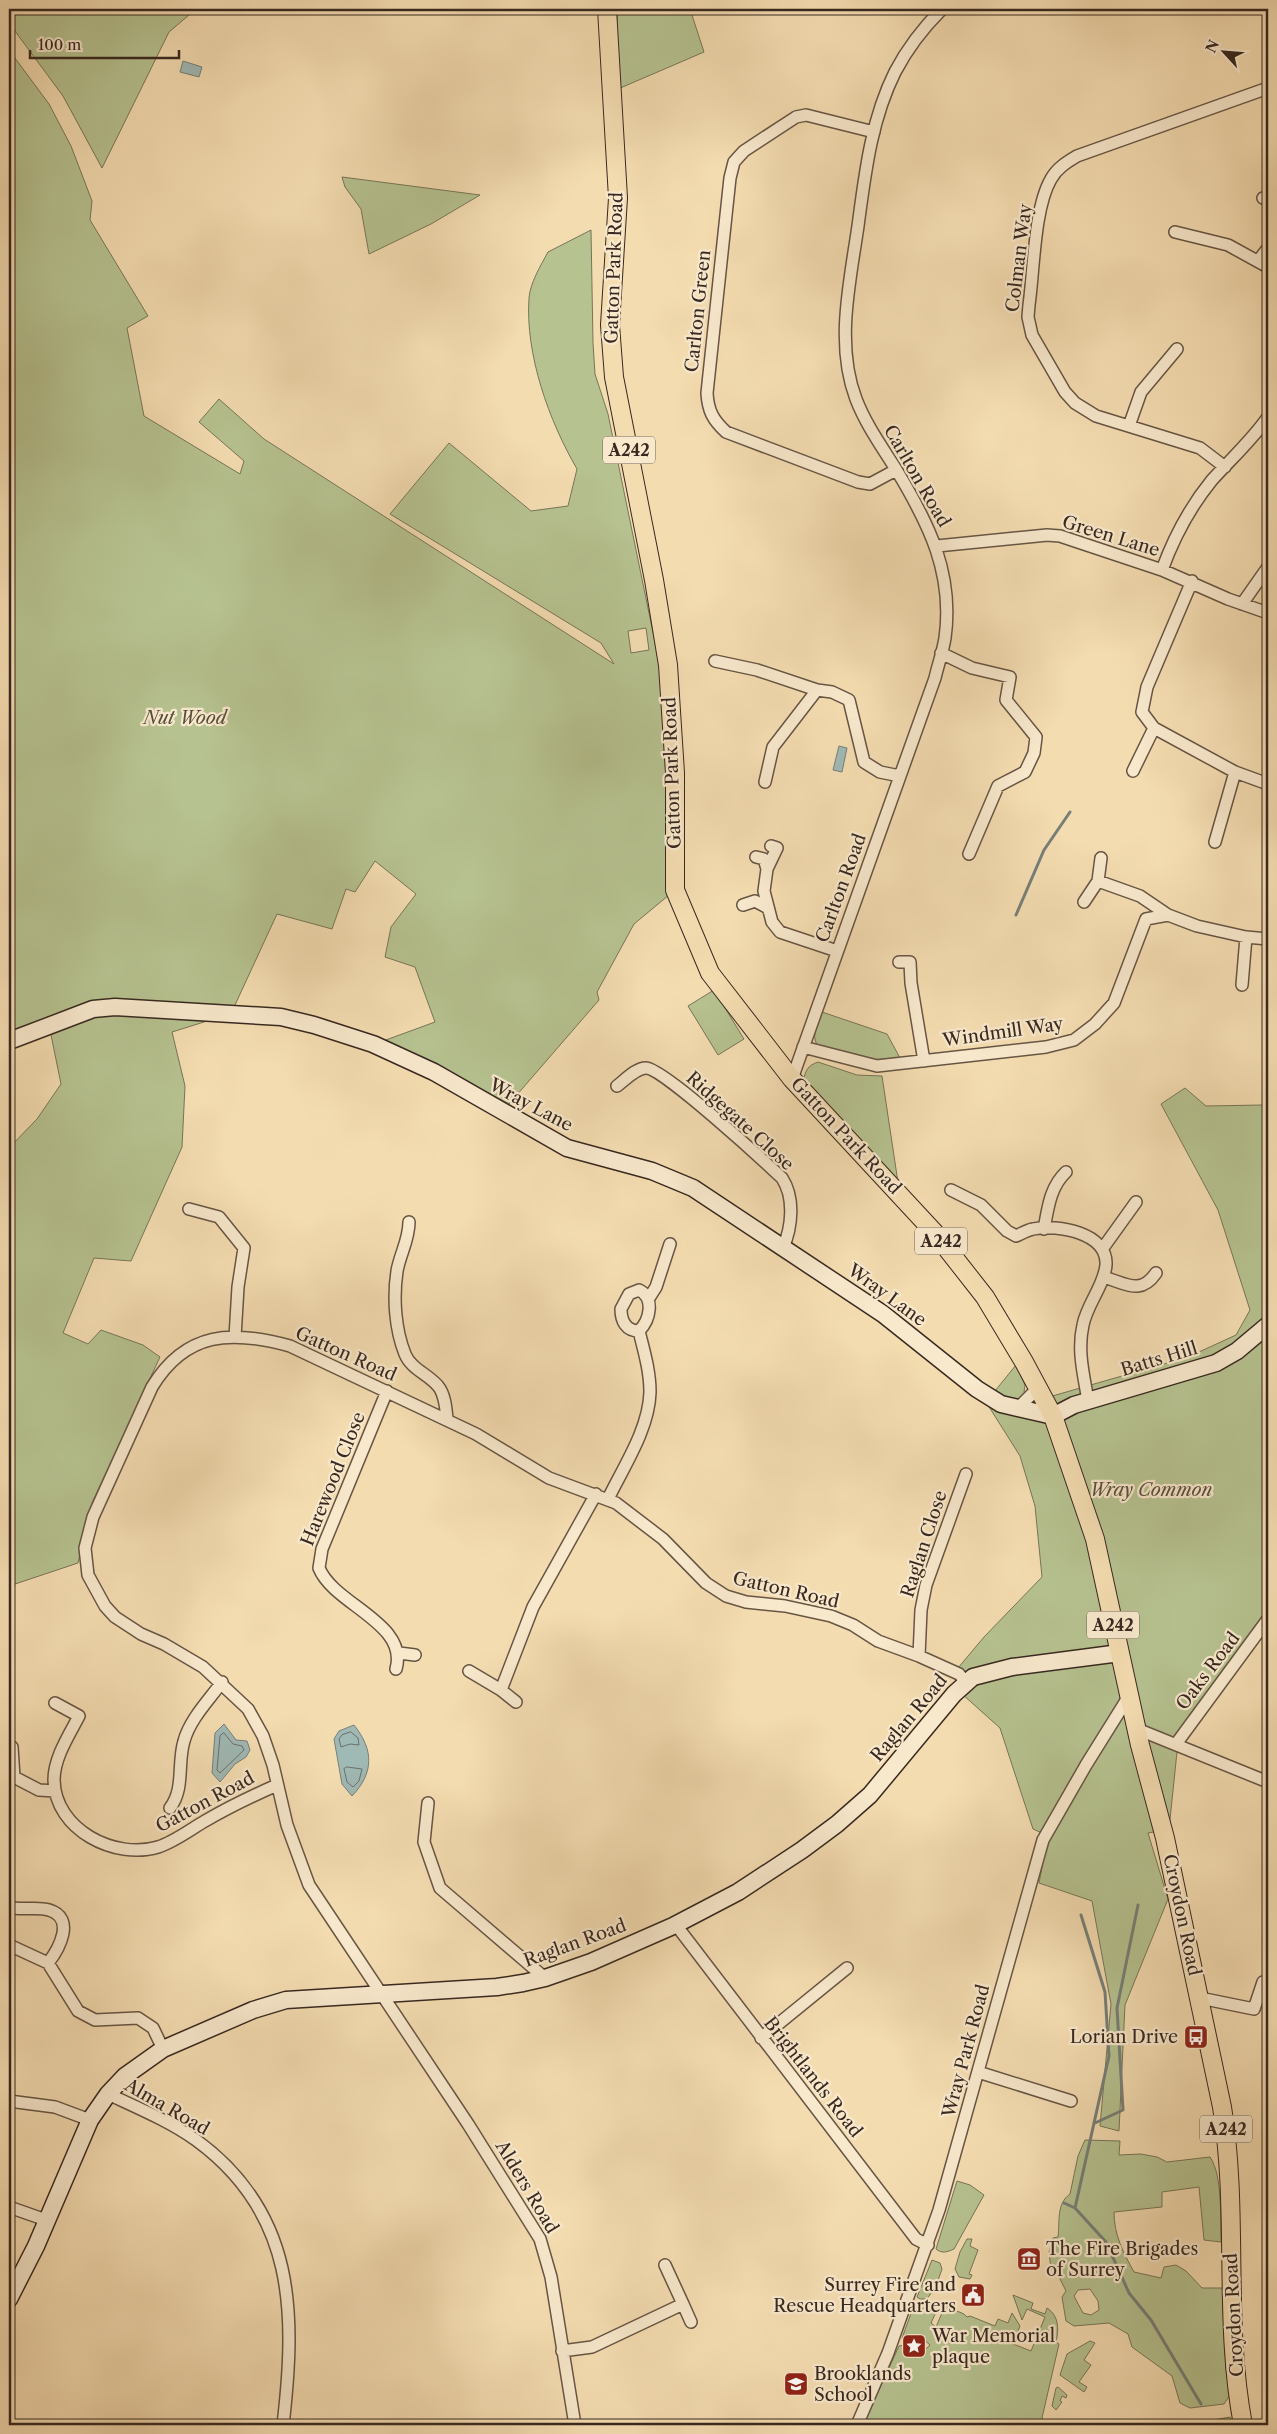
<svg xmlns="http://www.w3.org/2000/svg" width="1277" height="2434" font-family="'Libre Caslon Text',serif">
<rect width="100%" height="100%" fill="#f4dcb1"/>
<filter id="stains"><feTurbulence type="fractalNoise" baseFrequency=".004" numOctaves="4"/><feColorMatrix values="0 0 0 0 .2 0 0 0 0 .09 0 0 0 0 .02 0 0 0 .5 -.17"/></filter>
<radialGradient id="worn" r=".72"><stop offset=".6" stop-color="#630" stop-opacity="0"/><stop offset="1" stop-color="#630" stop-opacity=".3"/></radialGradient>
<path fill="#b6c290" stroke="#777558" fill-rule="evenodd" d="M 9,9 L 196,9 L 169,32 L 102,168 L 63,96 L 9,23 Z
M 618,9 L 690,9 L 704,52 L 611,92 Z
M 9,50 L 49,104 L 71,146 L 92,201 L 90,220 L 148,316 L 127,328 L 144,416 L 240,474 L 244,461 L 199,422 L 219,399 L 264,439 L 614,664 L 601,643 L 390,514 L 449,443 L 531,511 L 568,506 L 577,469 C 549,421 525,354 529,298 C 530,283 541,265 548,252 L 591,230 L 593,343 L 595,374 L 608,414 L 663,681 L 675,890 L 634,924 L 597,992 L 599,1000 L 509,1104 L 422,1058 L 383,1041 L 435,1022 L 415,967 L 385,957 L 391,927 L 416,894 L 375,861 L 355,892 L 346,889 L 332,929 L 277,914 L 235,1005 L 220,1017 L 172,1032 L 185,1086 L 182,1147 L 131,1261 L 94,1258 L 63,1333 L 88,1344 L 101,1330 L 143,1345 L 160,1357 L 92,1503 L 78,1563 L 9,1586 L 9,1148 L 37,1119 L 61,1084 L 50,1030 L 9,1047 ZM 646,628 L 649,650 L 631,653 L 628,631 Z
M 342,177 L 480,195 L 431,224 L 369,254 L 361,209 L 345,187 Z
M 714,990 L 744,1039 L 718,1055 L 688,1006 Z
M 822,1012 L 887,1034 L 900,1058 L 867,1060 L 817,1045 C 811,1034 818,1023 822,1012 Z
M 818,1062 L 857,1075 L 882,1076 L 899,1189 L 803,1081 C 806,1070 807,1066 818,1062 Z
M 1185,1088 L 1206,1106 L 1262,1105 L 1268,1127 L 1268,1626 L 1193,1710 L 1177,1752 L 1169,1829 L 1148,1833 L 1168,1899 L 1125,2005 L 1119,2131 L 1100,2126 L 1111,2004 L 1092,1901 L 1039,1883 L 1045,1851 L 1042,1833 L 1033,1829 L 1000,1728 L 962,1694 L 970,1673 L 958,1668 L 984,1637 L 1042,1577 L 1035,1506 L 1020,1456 L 986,1402 L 1016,1365 L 1025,1385 L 1024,1392 L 1035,1401 L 1188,1357 L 1236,1335 L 1250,1310 L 1218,1210 L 1161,1104 Z
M 1085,2140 L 1120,2141 L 1119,2155 L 1141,2154 L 1157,2157 L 1167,2162 L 1210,2157 C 1223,2176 1220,2219 1221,2242 L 1204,2240 L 1199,2187 L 1162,2192 L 1162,2207 L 1114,2212 C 1114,2235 1123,2252 1134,2272 L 1161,2278 L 1164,2267 L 1176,2265 L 1186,2271 L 1202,2288 L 1222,2288 L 1226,2370 L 1230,2395 L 1224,2404 L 1190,2408 L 1180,2403 L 1172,2376 L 1132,2347 L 1128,2334 L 1109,2323 L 1074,2326 L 1066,2321 L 1062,2297 L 1066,2291 L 1056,2271 L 1051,2269 L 1049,2252 L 1053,2238 L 1058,2237 C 1060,2222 1056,2204 1070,2194 L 1078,2156 ZM 1090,2289 L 1098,2301 L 1099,2310 L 1091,2315 L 1083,2313 L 1074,2296 L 1078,2290 Z
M 957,2181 L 970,2185 L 984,2195 L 954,2249 C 947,2252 942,2254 936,2249 Z
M 967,2239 L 972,2239 L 970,2246 L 978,2250 L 969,2274 L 972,2275 L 970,2279 L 959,2277 L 955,2269 L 960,2252 Z
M 932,2260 L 940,2263 L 942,2269 L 936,2286 L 927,2299 L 920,2299 L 917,2297 Z
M 1013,2295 L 1033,2303 L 1031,2309 L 1045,2314 L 1047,2308 C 1059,2316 1059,2329 1056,2342 L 1059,2344 L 1042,2418 L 1045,2425 L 863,2425 L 899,2346 L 904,2345 L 910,2351 L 911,2355 L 916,2358 L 930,2345 L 921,2337 L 914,2335 L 906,2343 L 902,2338 L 913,2308 L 931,2308 L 936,2312 L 931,2323 L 936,2327 L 945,2306 L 964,2314 L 967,2317 L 970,2316 L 995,2326 L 998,2319 L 1008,2323 L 1012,2313 L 1020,2326 L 1013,2344 L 1031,2351 L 1045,2317 L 1027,2309 L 1022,2320 Z
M 1090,2341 L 1095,2343 L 1084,2360 L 1091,2365 L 1079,2382 L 1087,2387 L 1084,2392 L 1060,2375 L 1067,2354 Z
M 1058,2387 L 1067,2395 L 1066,2398 L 1062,2396 L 1060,2401 L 1062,2402 L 1056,2410 L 1052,2406 L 1056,2388 Z
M 1230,2417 L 1234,2425 L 1191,2424 Z"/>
<path fill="#9fb9b5" stroke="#767f79" d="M 183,61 L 202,67 L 199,77 L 180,72 Z
M 839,746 L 847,748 L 842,772 L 833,770 Z
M 224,1724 L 236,1740 L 247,1741 L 250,1750 L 246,1757 L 235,1764 L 220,1782 L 212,1773 L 215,1733 Z
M 354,1725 C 374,1750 374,1773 352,1796 L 342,1784 L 334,1739 L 339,1731 Z"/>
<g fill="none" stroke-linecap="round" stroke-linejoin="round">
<path stroke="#6c706a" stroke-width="1" d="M 351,1732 L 358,1738 L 359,1745 L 350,1744 L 341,1747 L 339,1739 L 342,1735 Z
M 224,1733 L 233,1744 L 242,1746 L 244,1750 L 220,1773 L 217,1770 L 220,1736 Z
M 347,1767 L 362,1769 L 359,1781 L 353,1787 L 347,1782 L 344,1769 Z"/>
<path stroke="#767f79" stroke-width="3" d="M 1016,915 L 1044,850 L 1070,812
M 1095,2123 L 1123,2110 L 1117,2008 L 1138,1905
M 1064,2203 L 1075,2208 L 1106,2242 L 1129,2293 L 1151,2320 L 1201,2404
M 1075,2208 L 1109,2056 L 1105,1992 L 1081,1915
M 1204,2425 L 1204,2423"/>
<defs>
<path id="street" d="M 874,132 L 806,115 L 796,117 L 744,151 L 734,162 L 730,178 L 707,393 C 708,411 713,420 726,432 L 858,482 L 870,484 L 896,470
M 1263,198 L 1268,200
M 1175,232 L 1228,245 L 1268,267
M 1258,261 L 1268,248
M 1129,426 L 1141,392 L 1177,349
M 1225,467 L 1200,448 L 1096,416 L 1075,403 L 1065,392 L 1032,335 L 1028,317 L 1029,305 C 1034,270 1034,208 1051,179 C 1057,168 1067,162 1077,156 L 1268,88
M 937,546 L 1047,535 L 1060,536 L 1162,570 L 1228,599 L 1268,613
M 1162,570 C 1174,537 1190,507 1212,480 C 1231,459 1252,440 1268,417
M 1192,581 L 1147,687 L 1142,712 L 1154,728 L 1235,772 L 1268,784
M 1242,604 L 1268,567
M 941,653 L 972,668 L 1010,677 L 1006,700 L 1036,737 L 1034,753 L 1025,772 L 998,786 L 969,854
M 715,661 L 757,670 L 817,690 L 832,692 L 849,700 L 864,762 L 880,772 L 900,776
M 1133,771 L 1154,728
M 765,782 L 773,747 L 817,690
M 1215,842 L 1235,772
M 771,846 L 777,848 L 767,869 L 764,891 L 772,922 L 780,932 L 837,951
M 756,857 L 764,859 L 767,869
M 1098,881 L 1101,858
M 1084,902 L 1098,881 L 1140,896 L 1168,915
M 743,905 L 755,901 L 768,908
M 899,962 L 910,962 L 911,983 L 924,1061
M 1242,985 L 1246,937
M 803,1047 L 877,1066 L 1046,1047 L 1074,1040 L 1095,1024 L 1114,1003 L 1146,919 L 1168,915 L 1197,926 L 1246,937 L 1268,939
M 792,1079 L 935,678 C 938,665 943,651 945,638 C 954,574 929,524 897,471 C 882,447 866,425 856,399 C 835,344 850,282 858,226 C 865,174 871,120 895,72 C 907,49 924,27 942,9
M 617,1086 C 625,1080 636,1068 646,1068 C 663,1068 764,1161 782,1178 C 795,1198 792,1227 783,1248
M 951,1190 L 981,1205 L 1007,1231 L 1016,1236 C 1021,1234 1027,1230 1033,1229 C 1058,1224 1108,1233 1106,1265 C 1104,1286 1087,1304 1083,1325 C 1077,1351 1084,1376 1088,1401
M 189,1209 L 219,1217 L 244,1248 L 238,1287 L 235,1337
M 409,1222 C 409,1240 400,1254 397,1271 C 393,1298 395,1329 405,1354 C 411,1369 428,1374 438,1386 C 445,1394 446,1409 447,1419
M 1044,1229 C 1048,1208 1050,1187 1066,1172
M 1103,1248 L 1136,1202
M 1103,1277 C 1126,1283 1140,1296 1156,1273
M 639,1290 C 655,1298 650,1320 639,1331 C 626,1331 621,1321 621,1309 L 629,1294 Z
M 649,1298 L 656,1287 L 670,1244
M 387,1391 L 322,1549 L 319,1568 C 334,1605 409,1623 396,1669
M 1013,1408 L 1021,1405 L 1038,1388
M 608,1499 C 624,1466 649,1429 650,1392 C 650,1371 644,1351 639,1331
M 399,1653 L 415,1655
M 919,1656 L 921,1610 L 926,1585 L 966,1474
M 469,1671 L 501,1690
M 516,1702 L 501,1690 L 533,1607 L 596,1494
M 55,1703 L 79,1716 C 69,1735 54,1758 54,1780 C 55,1830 115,1860 158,1847 C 174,1842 191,1829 205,1821 C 229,1807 252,1796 277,1785
M 1137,1729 L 1268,1782
M 1176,1744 L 1268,1619
M 12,1747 L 14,1777 L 39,1790 L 55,1791
M 428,1803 L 424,1842 L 440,1888 L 545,1978
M 170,1808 C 185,1788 177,1764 184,1741 C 190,1719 209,1700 222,1682
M 9,1907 C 22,1911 36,1906 49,1910 C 76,1918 59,1949 48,1963 L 9,1945
M 676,1925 L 916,2239 L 928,2245
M 48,1963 L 78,2011 L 95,2020 L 138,2018 L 153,2028 L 163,2049
M 1200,1998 L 1254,2009 L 1263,1982
M 761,2038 L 847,1968
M 978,2072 L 1071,2101
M 108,2094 C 138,2108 169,2121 196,2140 C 296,2213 296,2313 283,2425
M 9,2101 L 55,2107 L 90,2120
M 9,2207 L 46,2220
M 683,2304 L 691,2322
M 562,2351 L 592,2347 L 683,2304 L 665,2265
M 575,2425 L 551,2277 L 540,2239 L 468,2124 L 309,1885 L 287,1825 L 273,1765 L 263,1736 L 248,1709 L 203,1667 L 164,1644 L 141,1634 L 115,1617 L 105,1606 L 88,1575 L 85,1548 L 93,1517 L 152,1387 C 186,1331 232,1330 290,1346 L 476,1434 L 549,1478 L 616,1503 L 663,1539 L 706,1583 L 726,1596 L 746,1602 L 785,1606 L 831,1616 L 853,1625 L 878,1641 L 919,1656 L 959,1674 L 966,1682
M 857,2425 L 888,2353 L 939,2210 L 1043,1840 L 1086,1765 L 1129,1696"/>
<path id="secondary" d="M 9,1041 L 93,1009 L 115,1007 L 281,1017 L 314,1025 L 373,1044 L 434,1072 L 567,1148 L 652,1171 L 693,1188 L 883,1314 L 977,1389 L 1001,1404 L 1053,1416 L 1074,1405 L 1216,1363 L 1237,1351 L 1268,1325
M 9,2299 L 36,2246 L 90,2120 L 108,2094 L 125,2076 L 163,2049 L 253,2010 L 286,2000 L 497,1987 L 523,1983 L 545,1978 L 591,1962 L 673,1926 L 738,1892 L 802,1850 L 837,1824 L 870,1795 L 954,1694 L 973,1677 L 1012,1667 L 1120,1653"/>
<path id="primary" d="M 607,9 L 618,198 L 610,325 L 614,377 L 654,580 L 668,665 L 675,773 L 675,890 L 710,973 L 792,1079 L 934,1232 L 985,1297 L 1024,1362 L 1053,1416 L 1095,1539 L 1140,1745 L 1165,1838 L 1222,2107 C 1239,2212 1223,2320 1243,2425"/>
</defs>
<use href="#street" stroke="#675544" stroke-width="14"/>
<use href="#secondary" stroke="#382820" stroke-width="19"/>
<use href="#primary" stroke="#382820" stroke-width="20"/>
<use href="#street" stroke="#f8e8cc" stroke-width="11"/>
<use href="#secondary" stroke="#f8e8cc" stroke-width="16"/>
<use href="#primary" stroke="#f4dcb1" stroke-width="18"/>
</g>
<defs>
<symbol id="bus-square" viewBox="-11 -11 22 22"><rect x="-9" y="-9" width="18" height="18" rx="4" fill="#8f2418" stroke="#f8e8cc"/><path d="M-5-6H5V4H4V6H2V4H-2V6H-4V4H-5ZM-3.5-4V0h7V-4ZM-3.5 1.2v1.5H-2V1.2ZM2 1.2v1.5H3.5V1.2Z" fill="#fff"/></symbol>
<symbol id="museum-square" viewBox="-11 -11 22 22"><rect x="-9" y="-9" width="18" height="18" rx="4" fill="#8f2418" stroke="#f8e8cc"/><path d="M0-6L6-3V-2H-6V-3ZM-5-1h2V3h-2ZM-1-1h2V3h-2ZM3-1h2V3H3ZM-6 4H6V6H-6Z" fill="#fff"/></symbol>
<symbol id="civic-square" viewBox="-11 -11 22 22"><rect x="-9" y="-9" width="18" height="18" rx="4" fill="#8f2418" stroke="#f8e8cc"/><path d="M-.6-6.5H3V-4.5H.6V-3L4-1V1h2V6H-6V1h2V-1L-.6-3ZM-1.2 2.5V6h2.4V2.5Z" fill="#fff"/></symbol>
<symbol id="sight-square" viewBox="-11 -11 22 22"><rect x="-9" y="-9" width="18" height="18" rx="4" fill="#8f2418" stroke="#f8e8cc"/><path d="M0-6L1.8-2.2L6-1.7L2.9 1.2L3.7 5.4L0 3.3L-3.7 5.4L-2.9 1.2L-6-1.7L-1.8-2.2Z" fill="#fff"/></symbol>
<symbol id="school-square" viewBox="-11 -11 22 22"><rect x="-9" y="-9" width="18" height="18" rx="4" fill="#8f2418" stroke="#f8e8cc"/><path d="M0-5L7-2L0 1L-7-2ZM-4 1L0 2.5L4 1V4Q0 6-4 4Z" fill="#fff"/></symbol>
</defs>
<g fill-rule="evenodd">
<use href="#bus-square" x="1182" y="2023" width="28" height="28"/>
<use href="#museum-square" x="1015" y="2245" width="28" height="28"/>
<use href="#civic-square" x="959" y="2281" width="28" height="28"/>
<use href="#sight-square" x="900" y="2332" width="28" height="28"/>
<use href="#school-square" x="782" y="2370" width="28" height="28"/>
</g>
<g text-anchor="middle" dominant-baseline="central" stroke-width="4.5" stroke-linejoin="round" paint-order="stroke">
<g fill="#f8e8cc" stroke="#726254" stroke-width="1">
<rect x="603" y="436.5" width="52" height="27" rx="4"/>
<rect x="915" y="1227.5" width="52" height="27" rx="4"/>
<rect x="1087" y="1611.5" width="52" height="27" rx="4"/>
<rect x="1200" y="2115.5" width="52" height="27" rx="4"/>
</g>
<g font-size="16" font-weight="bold" fill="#382820">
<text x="629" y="450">A242</text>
<text x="941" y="1241">A242</text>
<text x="1113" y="1625">A242</text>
<text x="1226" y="2129">A242</text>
</g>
<g font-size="18" fill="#382820" stroke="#f8e8cc">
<text transform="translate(1019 258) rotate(-83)">Colman Way</text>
<text transform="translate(614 268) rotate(-88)">Gatton Park Road</text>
<text transform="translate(698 311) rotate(-84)">Carlton Green</text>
<text transform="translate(917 476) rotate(60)">Carlton Road</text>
<text transform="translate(1111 536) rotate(17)">Green Lane</text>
<text transform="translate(672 773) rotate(-92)">Gatton Park Road</text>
<text transform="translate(841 888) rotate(-70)">Carlton Road</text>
<text transform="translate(1003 1032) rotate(-8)">Windmill Way</text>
<text transform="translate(531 1105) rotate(28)">Wray Lane</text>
<text transform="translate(740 1121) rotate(42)">Ridgegate Close</text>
<text transform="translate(846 1136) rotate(47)">Gatton Park Road</text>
<text transform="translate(887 1295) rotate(36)">Wray Lane</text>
<text transform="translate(346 1354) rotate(24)">Gatton Road</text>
<text transform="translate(1159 1359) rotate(-17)">Batts Hill</text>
<text transform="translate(333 1479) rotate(-68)">Harewood Close</text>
<text transform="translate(924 1544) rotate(-72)">Raglan Close</text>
<text transform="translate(786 1590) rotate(13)">Gatton Road</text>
<text transform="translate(1208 1671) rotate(-53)">Oaks Road</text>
<text transform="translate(909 1718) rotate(-50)">Raglan Road</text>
<text transform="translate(205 1802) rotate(-28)">Gatton Road</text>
<text transform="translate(1182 1915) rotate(78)">Croydon Road</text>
<text transform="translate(575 1943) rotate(-20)">Raglan Road</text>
<text transform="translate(966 2051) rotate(-75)">Wray Park Road</text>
<text transform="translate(813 2077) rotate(52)">Brightlands Road</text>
<text transform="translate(167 2107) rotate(30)">Alma Road</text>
<text transform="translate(527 2187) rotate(59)">Alders Road</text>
<text transform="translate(1234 2315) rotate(-93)">Croydon Road</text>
</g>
<g font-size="18" font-style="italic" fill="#584e3c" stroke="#f8e8cc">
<text x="185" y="718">Nut Wood</text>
<text x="1151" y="1490">Wray Common</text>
</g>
<g font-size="18" fill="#382820" stroke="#f8e8cc" text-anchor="start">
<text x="1178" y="2037" text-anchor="end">Lorian Drive</text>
<text x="1046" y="2249">The Fire Brigades<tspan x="1046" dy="21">of Surrey</tspan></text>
<text x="956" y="2285" text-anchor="end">Surrey Fire and<tspan x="956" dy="21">Rescue Headquarters</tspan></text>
<text x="932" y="2336">War Memorial<tspan x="932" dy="21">plaque</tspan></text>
<text x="814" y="2374">Brooklands<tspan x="814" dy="21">School</tspan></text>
</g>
</g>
<rect width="1277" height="2434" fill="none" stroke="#f4dcb1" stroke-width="30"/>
<rect x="10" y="10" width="1257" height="2414" fill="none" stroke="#382820" stroke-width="2.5"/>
<rect x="15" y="15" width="1247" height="2404" fill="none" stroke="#382820"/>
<g transform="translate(1224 52) rotate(296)" stroke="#f8e8cc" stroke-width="4" paint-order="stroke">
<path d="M0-4L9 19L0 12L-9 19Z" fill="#382820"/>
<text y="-8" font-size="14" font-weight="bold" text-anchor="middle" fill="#382820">N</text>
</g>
<path d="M30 50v8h149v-8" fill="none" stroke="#382820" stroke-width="2.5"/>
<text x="38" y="50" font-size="15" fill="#382820" stroke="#f8e8cc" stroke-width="4" paint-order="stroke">100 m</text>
<rect width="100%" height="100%" filter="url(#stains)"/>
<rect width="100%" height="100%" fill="url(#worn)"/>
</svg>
